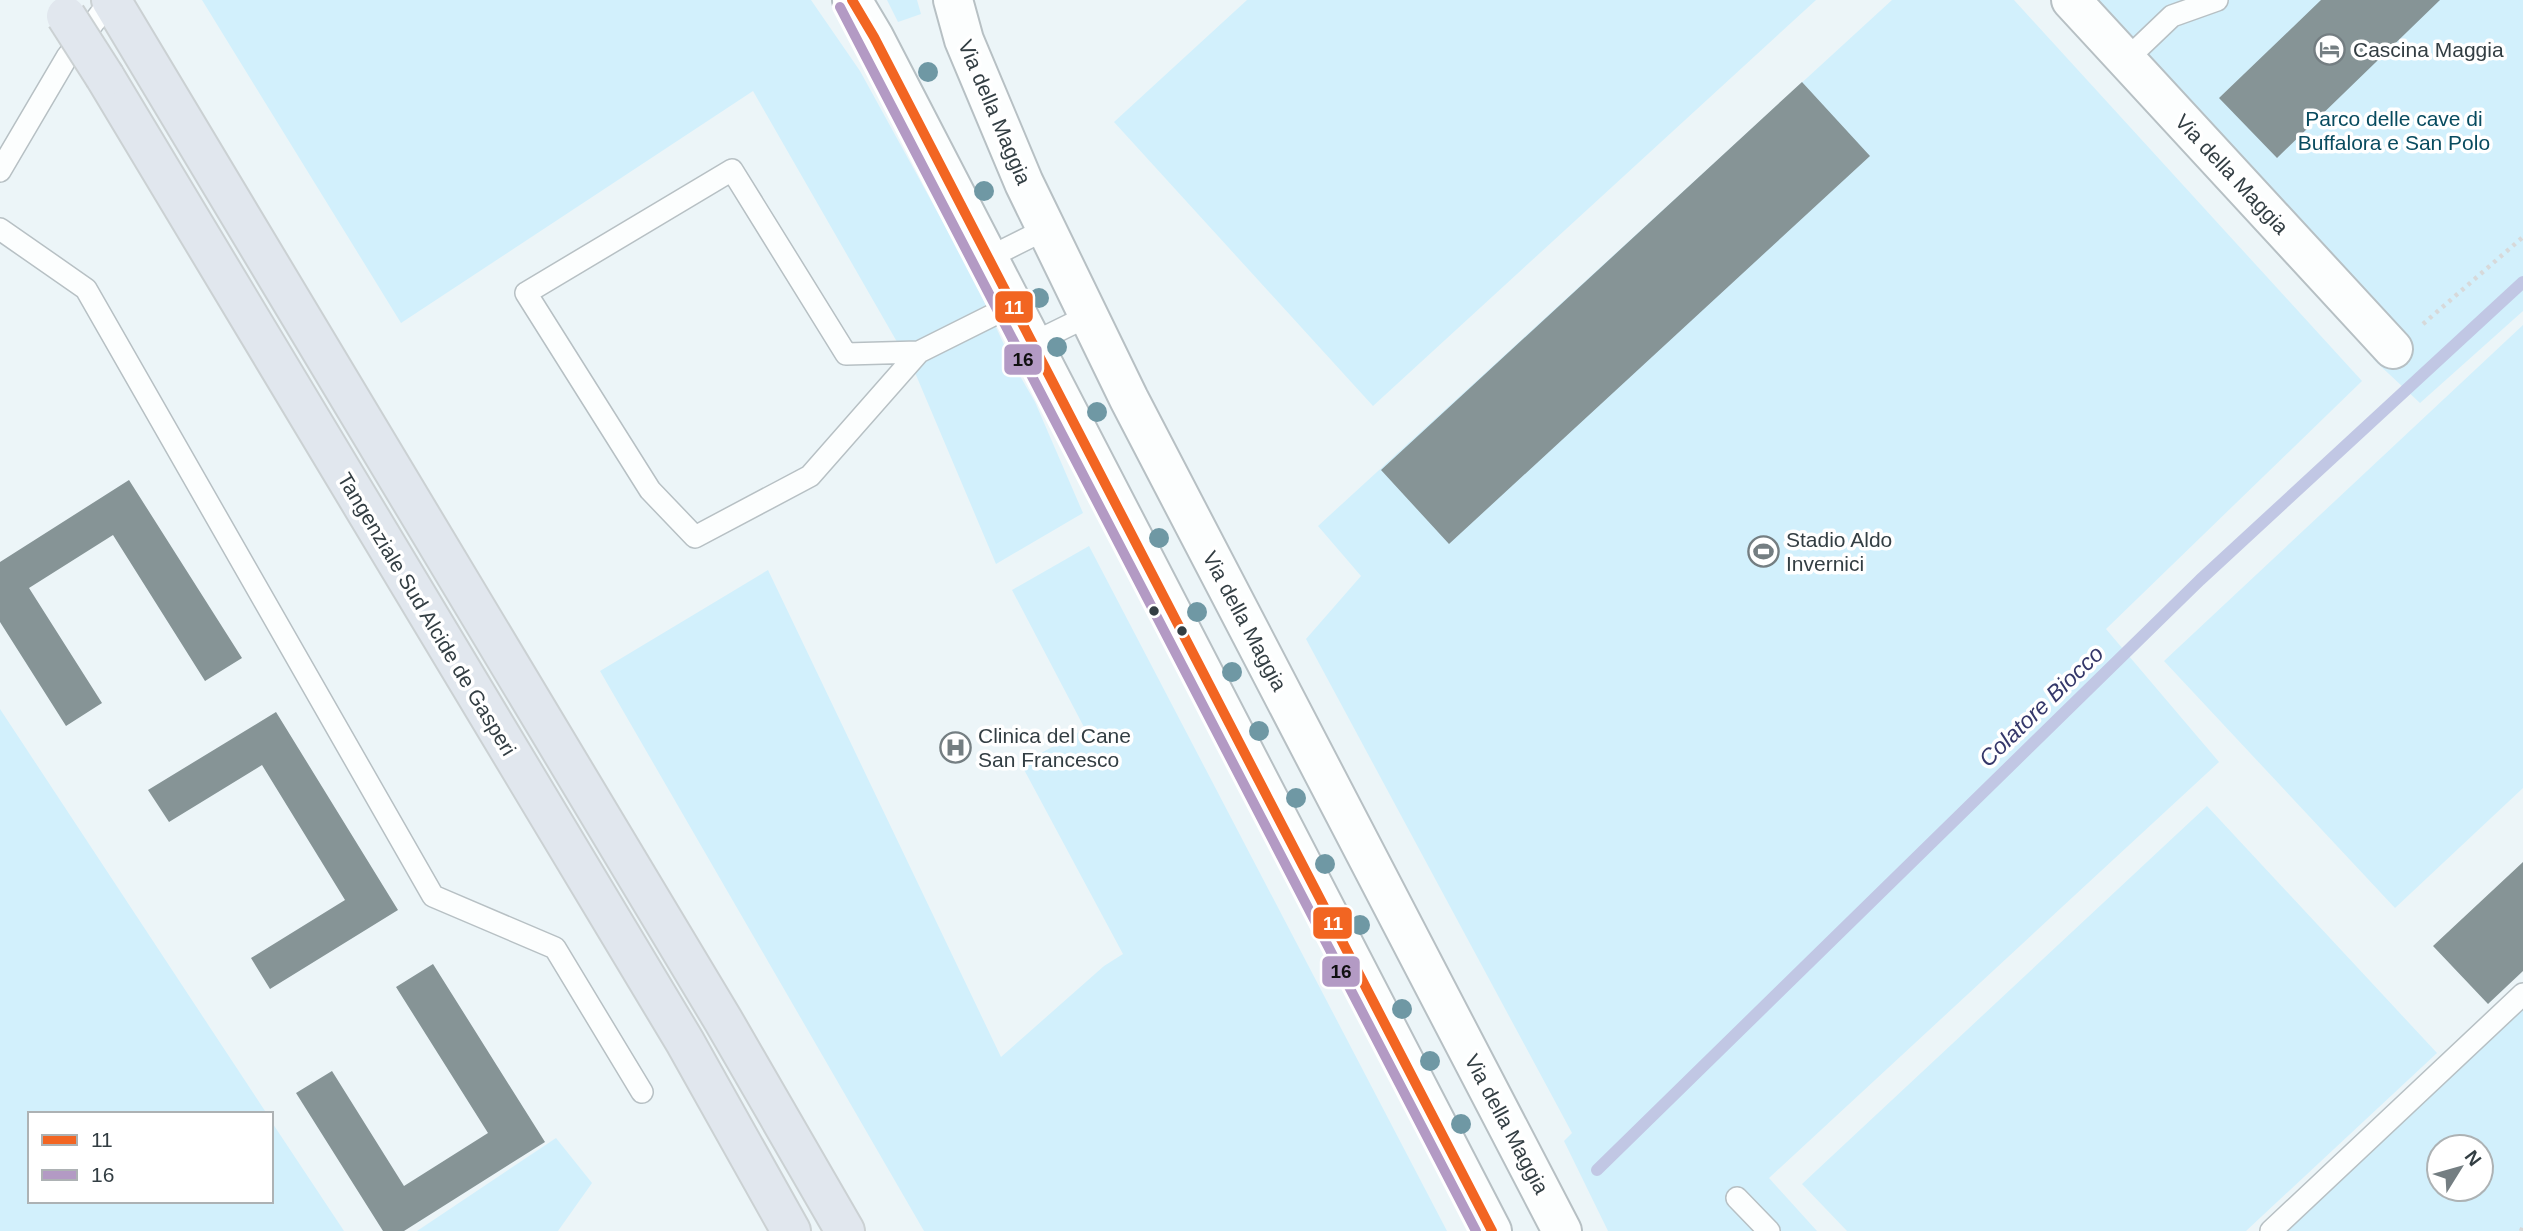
<svg xmlns="http://www.w3.org/2000/svg" width="2523" height="1231" font-family="Arial,sans-serif">
<rect width="100%" height="100%" fill="#ecf5f8"/>
<path fill="#d2f0fc" fill-rule="evenodd" d="M 202,0 L 811,0 L 860,71 L 972,275 L 1012,362 L 1035,402 L 1083,513 L 996,564 L 916,375 L 753,91 L 401,323 Z
M 887,0 L 917,0 L 921,14 L 898,22 Z
M 1247,0 L 1816,0 L 1373,406 L 1114,122 Z
M 1892,0 L 2014,0 L 2362,381 L 2106,629 L 2219,762 L 1769,1178 L 1817,1231 L 1608,1231 L 1564,1141 L 1572,1133 L 1306,639 L 1361,576 L 1318,526 Z
M 2098,0 L 2523,0 L 2523,311 L 2420,403 L 2373,359 L 2403,331 Z
M 2523,325 L 2523,788 L 2395,908 L 2164,661 Z
M 1089,546 L 1447,1231 L 924,1231 L 600,671 L 768,570 L 1001,1057 L 1104,966 L 1123,954 L 1021,764 L 1085,729 L 1012,590 Z
M 0,709 L 267,1114 L 30,1114 L 30,1201 L 271,1201 L 271,1121 L 344,1231 L 0,1231 Z
M 2207,806 L 2437,1053 L 2246,1231 L 1847,1231 L 1802,1184 Z
M 2523,993 L 2523,1231 L 2262,1231 ZM 2439,1147 L 2481,1147 L 2481,1189 L 2439,1189 Z
M 556,1138 L 592,1183 L 558,1231 L 417,1231 Z"/>
<g fill="none" stroke-linecap="round" stroke-linejoin="round">
<path stroke="#c1c7e4" stroke-width="12" d="M 1597,1170 L 2200,580 L 2523,282"/>
</g>
<path fill="#869496" d="M 2321,0 L 2440,0 L 2277,158 L 2219,98 Z
M 1802,82 L 1870,156 L 1449,544 L 1381,470 Z
M 129,480 L 242,658 L 205,681 L 113,535 L 29,588 L 102,703 L 66,726 L 0,622 L 0,562 Z
M 276,712 L 398,910 L 270,989 L 251,958 L 345,900 L 262,765 L 169,822 L 148,790 Z
M 2523,862 L 2523,971 L 2488,1004 L 2433,946 Z
M 433,964 L 545,1142 L 404,1231 L 383,1231 L 296,1093 L 332,1071 L 404,1186 L 488,1133 L 396,987 Z"/>
<g fill="none" stroke-linecap="round" stroke-linejoin="round">
<defs>
<path id="lane" d="M 2127,59 L 2172,16 L 2217,0
M 0,171 L 67,57 L 111,0
M 0,229 L 86,289 L 433,896 L 555,948 L 642,1092
M 988,258 L 1046,229
M 1033,343 L 1088,316
M 919,352 L 810,476 L 695,537 L 650,490 L 526,293 L 732,170 L 846,354 L 919,352 L 1013,305
M 1737,1198 L 1769,1231
M 2271,1231 L 2523,994"/>
<path id="street" d="M 2071,0 L 2393,349"/>
<path id="secondary" d="M 852,0 L 874,37 L 1492,1231
M 953,0 L 964,40 L 1024,183 L 1129,399 L 1562,1231"/>
<path id="highway" d="M 111,0 L 723,1020 L 845,1231
M 105,77 L 685,1042 L 791,1231"/>
</defs>
<use href="#lane" stroke="#b7c0c4" stroke-width="24"/>
<use href="#street" stroke="#b7c0c4" stroke-width="42"/>
<use href="#secondary" stroke="#b7c0c4" stroke-width="42"/>
<use href="#highway" stroke="#cbd1d3" stroke-width="42"/>
<path stroke="#d7d9da" stroke-width="4.5" stroke-dasharray="3.5 5" stroke-linecap="butt" d="M 2423,324 L 2523,237
M 2521,1231 L 2523,1226"/>
<use href="#lane" stroke="#fcfefe" stroke-width="21"/>
<use href="#street" stroke="#fcfefe" stroke-width="38"/>
<use href="#secondary" stroke="#fcfefe" stroke-width="38"/>
<use href="#highway" stroke="#e1e7ee" stroke-width="38"/>
<defs>
<path id="highway-bridge" d="M 66,16 L 105,77"/>
</defs>
<use href="#highway-bridge" stroke="#cbd1d3" stroke-width="42" stroke-linecap="butt"/>
<use href="#highway-bridge" stroke="#e1e7ee" stroke-width="38"/>
<defs>
<path id="bus-1" d="M 852,0 L 874,37 L 1492,1231"/>
<path id="bus-2" d="M 840,7 L 1476,1231"/>
</defs>
<use href="#bus-1" stroke="#fff" stroke-width="16"/>
<use href="#bus-2" stroke="#fff" stroke-width="16"/>
<use href="#bus-1" stroke="#f26522" stroke-width="10"/>
<use href="#bus-2" stroke="#b39ac4" stroke-width="10"/>
</g>
<g fill="#6f98a4">
<circle cx="928" cy="72" r="10"/>
<circle cx="984" cy="191" r="10"/>
<circle cx="1039" cy="298" r="10"/>
<circle cx="1057" cy="347" r="10"/>
<circle cx="1097" cy="412" r="10"/>
<circle cx="1159" cy="538" r="10"/>
<circle cx="1197" cy="612" r="10"/>
<circle cx="1232" cy="672" r="10"/>
<circle cx="1259" cy="731" r="10"/>
<circle cx="1296" cy="798" r="10"/>
<circle cx="1325" cy="864" r="10"/>
<circle cx="1360" cy="925" r="10"/>
<circle cx="1402" cy="1009" r="10"/>
<circle cx="1430" cy="1061" r="10"/>
<circle cx="1461" cy="1124" r="10"/>
</g>
<defs>
<symbol id="hotel-ring" viewBox="-11 -11 22 22"><circle r="9.5" fill="#fff" stroke="#747e82" stroke-width="1.5"/><path d="M-6-4.5h1.5V1H6V5H4.5V3h-9V5H-6ZM-4 0a1.8 1.8 0 1 1 3.6 0ZM.5 0V-2.5h3Q6-2.5 6 0Z" fill="#747e82"/></symbol>
<symbol id="stadium-ring" viewBox="-11 -11 22 22"><circle r="9.5" fill="#fff" stroke="#747e82" stroke-width="1.5"/><path d="M0-5a6.5 5 0 1 0 0 10a6.5 5 0 1 0 0-10ZM-3.5-1.8h7v3.6h-7Z" fill="#747e82"/></symbol>
<symbol id="hospital-ring" viewBox="-11 -11 22 22"><circle r="9.5" fill="#fff" stroke="#747e82" stroke-width="1.5"/><path d="M-5-5h3v3.5h4V-5h3V5h-3V1.5h-4V5h-3Z" fill="#747e82"/></symbol>
</defs>
<g fill-rule="evenodd">
<use href="#hotel-ring" x="2312" y="32" width="35" height="35"/>
<use href="#stadium-ring" x="1746" y="534" width="35" height="35"/>
<use href="#hospital-ring" x="938" y="730" width="35" height="35"/>
</g>
<g fill="#333e43" stroke="#fff" stroke-width="2.5">
<circle cx="1154" cy="611" r="6"/>
<circle cx="1182" cy="631" r="6"/>
</g>
<g text-anchor="middle" dominant-baseline="central" stroke-width="7" stroke-linejoin="round" paint-order="stroke">
<g font-size="21" fill="#333e43" stroke="#fff" text-anchor="start">
<text x="2353" y="49">Cascina Maggia</text>
<text x="1786" y="539">Stadio Aldo<tspan x="1786" dy="24">Invernici</tspan></text>
<text x="978" y="735">Clinica del Cane<tspan x="978" dy="24">San Francesco</tspan></text>
</g>
<g font-size="21" fill="#333e43" stroke="#fff">
<text transform="translate(995 112) rotate(67)">Via della Maggia</text>
<text transform="translate(2232 174) rotate(47)">Via della Maggia</text>
<text transform="translate(427 614) rotate(59)">Tangenziale Sud Alcide de Gasperi</text>
<text transform="translate(1245 621) rotate(62)">Via della Maggia</text>
<text transform="translate(1507 1124) rotate(62)">Via della Maggia</text>
</g>
<g font-size="21" fill="#084b5f" stroke="#fff">
<text x="2394" y="118">Parco delle cave di<tspan x="2394" dy="24">Buffalora e San Polo</tspan></text>
</g>
<g font-size="23" font-style="italic" fill="#35386a" stroke="#fff">
<text transform="translate(2041 706) rotate(-44)">Colatore Biocco</text>
</g>
</g>
<g stroke="#fff" stroke-width="2.5">
<rect x="994" y="290" width="40" height="34" rx="7" fill="#f26522"/>
<rect x="1003" y="343" width="40" height="33" rx="7" fill="#b39ac4"/>
<rect x="1312" y="906" width="41" height="34" rx="7" fill="#f26522"/>
<rect x="1321" y="955" width="40" height="33" rx="7" fill="#b39ac4"/>
</g>
<g font-size="19" text-anchor="middle" font-weight="bold" fill="#fff">
<text x="1014" y="314">11</text>
<text x="1333" y="930">11</text>
</g>
<g font-size="19" text-anchor="middle" font-weight="bold" fill="#111">
<text x="1023" y="366">16</text>
<text x="1341" y="978">16</text>
</g>
<rect x="28" y="1112" width="245" height="91" fill="#ffffff" stroke="#adb2b4" stroke-width="2"/>
<rect x="42" y="1135" width="35" height="10" fill="#f26522" stroke="#adb2b4" stroke-width="2"/>
<text x="91" y="1147" font-size="21" fill="#333e43">11</text>
<rect x="42" y="1170" width="35" height="10" fill="#b39ac4" stroke="#adb2b4" stroke-width="2"/>
<text x="91" y="1182" font-size="21" fill="#333e43">16</text>
<g transform="translate(2460 1168) rotate(53)"><circle r="33" fill="#ffffff" stroke="#adb2b4" stroke-width="2"/>
<path d="M0-5L12 26L0 18L-12 26Z" fill="#747e82"/>
<text y="-10" font-size="19" font-weight="bold" text-anchor="middle" fill="#333e43">N</text>
</g>
</svg>
